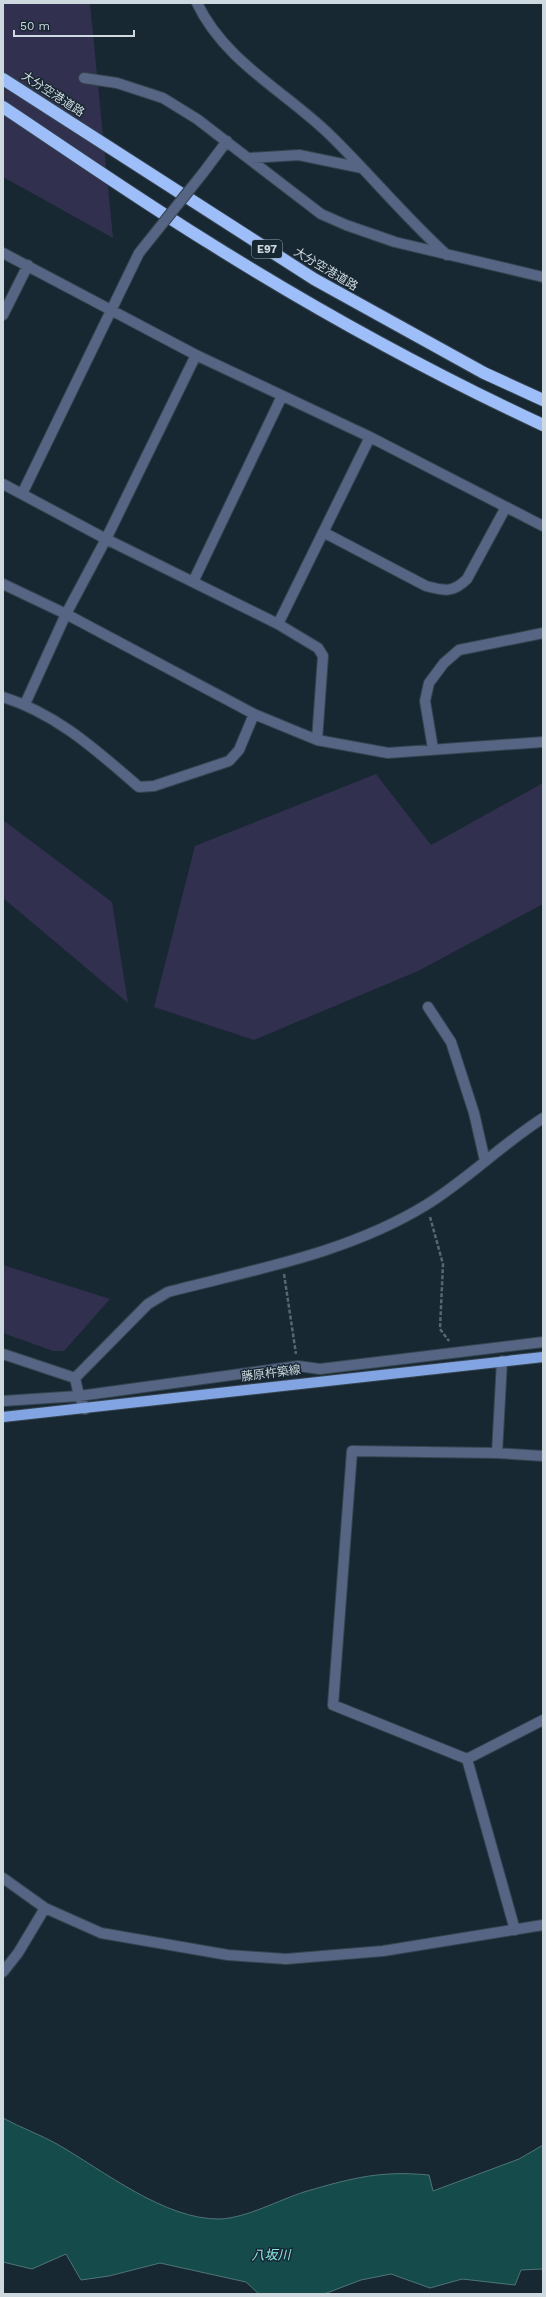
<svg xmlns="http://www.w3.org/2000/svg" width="546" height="2297" font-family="'Work Sans','Noto Sans JP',sans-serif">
<rect width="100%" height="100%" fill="#182833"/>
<path fill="#31304e" d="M 3,3 L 90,3 L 113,238 L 3,177 Z
M 376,774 L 431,845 L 543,783 L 543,904 L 418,971 L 254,1040 L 154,1007 L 195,846 Z
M 3,820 L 112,902 L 128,1003 L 3,898 Z
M 3,1265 L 110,1299 L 64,1351 L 53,1351 L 3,1333 Z"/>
<path fill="#164b4b" stroke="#4d7577" d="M 3,2118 C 21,2128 39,2134 57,2144 C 104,2171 165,2220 220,2219 C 246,2218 279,2200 304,2192 C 331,2184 362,2175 390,2174 C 403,2173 416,2174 429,2175 L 433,2191 L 519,2159 L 543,2145 L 543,2269 L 521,2270 L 515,2285 L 462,2279 L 430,2288 L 391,2274 L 361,2280 L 324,2294 L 259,2294 L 246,2282 L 160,2263 L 109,2276 L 81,2280 L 66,2254 L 32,2269 L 3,2262 Z"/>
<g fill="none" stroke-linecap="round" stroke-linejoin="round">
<defs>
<path id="minor" d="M 197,3 C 225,62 285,91 330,135 C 370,174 405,217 447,255
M 84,78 L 117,83 L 163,98 L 197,119 L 321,214 L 346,225 L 395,242 L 543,277
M 250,158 L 299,155 L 362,168
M 203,173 L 227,141
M 3,253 L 196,355 L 370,437 L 543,526
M 3,315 L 28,265
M 3,484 L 106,539 L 278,624 L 318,648 L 323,656 L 317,740
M 22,494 L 139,253
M 323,532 L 426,586 C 445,591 453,593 467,579 L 506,507
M 193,582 L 282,396
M 3,584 L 66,614 L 254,714 L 317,740 L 388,753 L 543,742
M 278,624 L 370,437
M 3,697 C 57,714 96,750 139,787 L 154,786 L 229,761 L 239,750 L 254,714
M 25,704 L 66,614 L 106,539 L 196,355
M 433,749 L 425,701 L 429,683 L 444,663 L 459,650 L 543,633
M 428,1007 L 451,1042 L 474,1113 L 485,1161
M 3,1354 L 75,1378
M 3,1401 L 79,1396 L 298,1366 L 320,1369 L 543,1342
M 85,1409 L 79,1396 L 75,1378 L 148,1304 L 168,1292 C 256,1269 348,1253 426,1205 C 467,1180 502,1144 543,1118
M 497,1453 L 543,1456
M 467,1759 L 333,1705 L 352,1451 L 497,1453 L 502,1361
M 3,1878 L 45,1908 L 101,1933 L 228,1955 L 286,1959 L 383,1951 L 543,1925
M 515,1930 L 467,1759 L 543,1720
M 3,1972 L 18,1953 L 45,1908"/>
<path id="major" d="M 3,1417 L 543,1357"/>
<path id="highway" d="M 3,79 L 314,279 L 484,373 L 543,400
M 3,107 C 72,153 141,201 211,244 C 318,311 429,372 543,425"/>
</defs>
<use href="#minor" stroke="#35444f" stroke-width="12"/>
<use href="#major" stroke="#35444f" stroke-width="12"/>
<use href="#highway" stroke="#35444f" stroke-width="14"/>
<path stroke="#58666f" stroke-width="2.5" stroke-dasharray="4 2" stroke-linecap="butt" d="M 430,1217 L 443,1264 L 440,1329 L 449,1341
M 284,1274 L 296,1354"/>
<use href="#minor" stroke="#556583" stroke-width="10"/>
<use href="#major" stroke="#83a4e2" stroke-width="10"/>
<use href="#highway" stroke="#9dbef9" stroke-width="12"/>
<defs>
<path id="minor-bridge" d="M 139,253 L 203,173"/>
</defs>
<use href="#minor-bridge" stroke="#35444f" stroke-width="12" stroke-linecap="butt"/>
<use href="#minor-bridge" stroke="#556583" stroke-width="10"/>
</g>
<g text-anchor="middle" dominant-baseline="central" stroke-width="3" stroke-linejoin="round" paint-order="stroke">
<rect fill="#182833" stroke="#97a3ab" stroke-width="1" x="252" y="240" width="30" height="18" rx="3"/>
<g font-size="11" font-weight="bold" fill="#ced8df">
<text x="267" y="249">E97</text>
</g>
<g font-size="12" fill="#ced8df" stroke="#182833">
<text transform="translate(53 94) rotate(33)">大分空港道路</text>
<text transform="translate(326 269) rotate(31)">大分空港道路</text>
<text transform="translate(271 1373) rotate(-7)">藤原杵築線</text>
</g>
<g font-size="13" font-style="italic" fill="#8ce4e3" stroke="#182833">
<text transform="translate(271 2255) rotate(-1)">八坂川</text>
</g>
</g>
<rect width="546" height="2297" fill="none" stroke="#ced8df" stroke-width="8"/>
<path d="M14 30v6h120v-6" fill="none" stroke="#ced8df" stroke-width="2"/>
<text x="20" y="30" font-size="12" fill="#ced8df" stroke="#182833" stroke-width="3" paint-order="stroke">50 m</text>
</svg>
